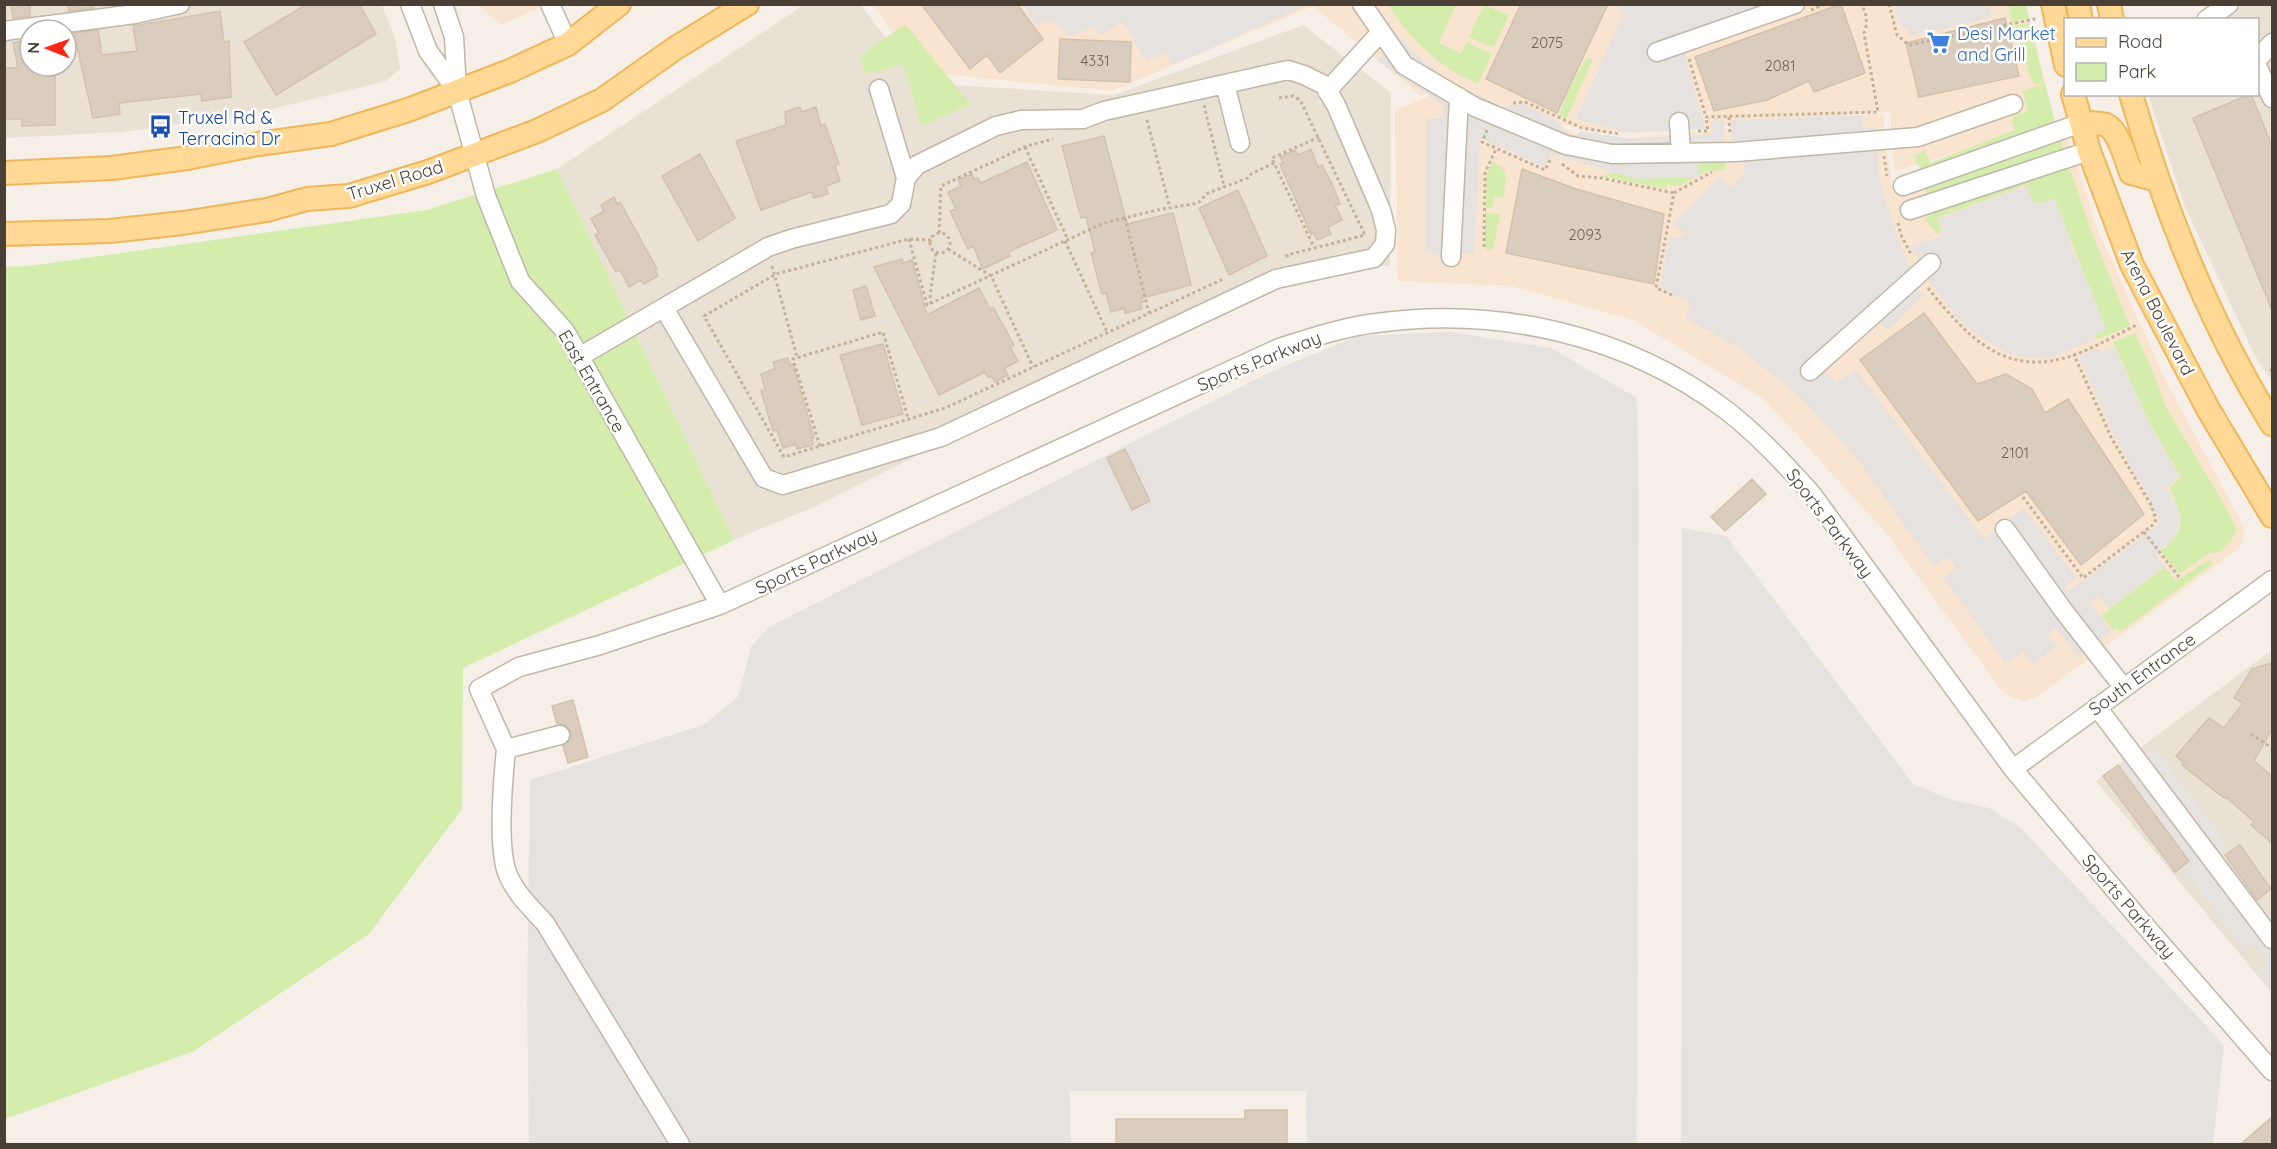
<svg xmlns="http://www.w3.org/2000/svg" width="2277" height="1149" font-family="Quicksand,sans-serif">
<rect width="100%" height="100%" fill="#f5efe7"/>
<path fill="#e9e1d4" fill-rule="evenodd" d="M 5,5 L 382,5 L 395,38 L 400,69 L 386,81 L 256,113 L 123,132 L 5,138 ZM 30,30 L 66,30 L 66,66 L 30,66 Z
M 804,5 L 861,5 L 920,83 L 1114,95 L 1303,25 L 1391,93 L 1390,266 L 1327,266 L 1159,339 L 990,419 L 814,507 L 734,540 L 557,169 Z
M 2242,5 L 2272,5 L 2272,382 L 2254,354 L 2185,207 L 2148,95 L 2258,94 L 2258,20 L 2223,19 Z
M 2272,650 L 2272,993 L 2096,781 Z"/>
<path fill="#f9e4d0" d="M 478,5 L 545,5 L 501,25 Z
M 873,5 L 2026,5 L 2055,123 L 1895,171 L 1890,111 L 1665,132 L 1603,133 L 1534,118 L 1584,135 L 1604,135 L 1630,138 L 1884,113 L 1884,127 L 1892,187 L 1929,171 L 2063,121 L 2097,228 L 2164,377 L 2244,527 L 2245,531 L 2242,542 L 2237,550 L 2038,696 L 2025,702 L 2004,694 L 1886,533 L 1764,399 L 1633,320 L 1511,286 L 1398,281 L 1395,110 L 1450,88 L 1530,116 L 1451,86 L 1421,96 L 1313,6 L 1112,91 L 921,72 Z"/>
<path fill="#d4edac" d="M 1388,5 L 1456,5 L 1439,43 L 1461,54 L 1467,42 L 1492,54 L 1478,84 C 1439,67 1411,40 1388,5 Z
M 1484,5 L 1509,15 L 1494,48 L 1469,37 Z
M 2009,5 L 2026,5 L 2029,18 L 2011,22 Z
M 2030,23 L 2044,82 L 2035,85 L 2029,74 L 2023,49 L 2012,26 Z
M 905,24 L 970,104 L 921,127 L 904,64 L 865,74 L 860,56 Z
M 1587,57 L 1593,59 L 1566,119 L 1559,116 L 1567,93 Z
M 2045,83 L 2055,123 L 1931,169 L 1921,169 L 1916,162 L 1915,156 L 1925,150 L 1930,163 L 2015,130 L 2012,121 L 2014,116 L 2027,111 L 2023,91 Z
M 2060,139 L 2065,152 L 2027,161 L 1928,196 L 1925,188 Z
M 1725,161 L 1725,170 L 1707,171 L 1679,186 L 1667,184 L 1666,189 L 1601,176 C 1612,175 1620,168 1632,168 L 1632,179 L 1694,176 L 1695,163 Z
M 1493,162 L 1504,169 L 1506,179 L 1503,198 L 1494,197 L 1492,207 L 1486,208 L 1486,175 Z
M 2068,163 L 2092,233 L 2130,326 L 2095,340 L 2095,334 L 2106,329 L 2055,200 L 2036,203 L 2032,200 L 2026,185 L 1937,218 L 1941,228 L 1939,235 L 1925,220 L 1930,213 Z
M 557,169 L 734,540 L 463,668 L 462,809 L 369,934 L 194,1051 L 5,1119 L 4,267 L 29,266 L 427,210 Z
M 1485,213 L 1500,214 L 1493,250 L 1485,249 Z
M 2135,333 L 2152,369 L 2166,407 L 2231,516 L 2236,529 L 2232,540 L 2220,552 L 2208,554 L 2179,574 L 2161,551 C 2190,526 2182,517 2169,487 L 2181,478 L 2150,424 L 2113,342 Z
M 2209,560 L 2214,563 L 2120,632 L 2117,628 L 2113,630 L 2101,615 L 2165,567 L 2176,581 Z"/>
<path fill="#e5e2df" d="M 1023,5 L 1308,5 L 1172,65 L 1166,53 L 1146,61 L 1123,22 L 1099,36 L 1094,27 L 1069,36 L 1051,20 L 1037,25 Z
M 1618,5 L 1764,5 L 1680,36 L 1705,129 L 1624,132 L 1576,119 L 1622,17 Z
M 1895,5 L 1988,5 L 1990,18 L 1909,36 L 1906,26 L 1901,27 Z
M 1396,34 L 1426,63 L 1452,83 L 1504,107 L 1523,104 L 1554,119 L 1570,135 L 1578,135 L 1580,131 L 1631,139 L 1711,134 L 1711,121 L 1724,120 L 1725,160 L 1698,163 L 1699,177 L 1637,179 L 1551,154 L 1544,167 L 1480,138 L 1474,254 L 1461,254 L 1460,258 L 1438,258 L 1438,254 L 1425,253 L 1427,118 L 1442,119 L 1443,105 L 1377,61 Z
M 1863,115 L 1863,128 L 1877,128 L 1878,170 L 1884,196 L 1903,252 L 1916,279 L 1913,283 L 1924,295 L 1888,330 L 1875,320 L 1823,369 L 1837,382 L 1856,370 L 1984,539 L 2024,508 L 2076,578 L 2065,587 L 2068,591 L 2156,527 L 2159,522 L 2158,516 L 2110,427 L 2079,357 L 2097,348 L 2102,352 L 2114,347 L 2151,428 L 2180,478 L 2165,486 L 2176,503 L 2179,513 L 2179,524 L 2172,540 L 2156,554 L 2165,566 L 2109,608 L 2099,595 L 2091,602 L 2111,632 L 2079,657 L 2056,628 L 2047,634 L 2056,647 L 2032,664 L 2023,652 L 2006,664 L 1944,578 L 1956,568 L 1947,557 L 1933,566 L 1858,460 L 1800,397 L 1739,348 L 1685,318 L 1692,304 L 1660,287 L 1669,237 L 1683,238 L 1685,234 L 1673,224 L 1719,177 L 1731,187 L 1744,173 L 1745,164 L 1740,161 L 1734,160 L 1731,120 Z
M 2026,186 L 2031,200 L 2035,204 L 2055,199 L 2075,255 L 2106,329 L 2093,335 L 2094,340 L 2051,357 L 2027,358 L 2007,353 L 1972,331 L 1958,319 L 1929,281 L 1911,246 L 1942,236 L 1943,233 L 1938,219 Z
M 1451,332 L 1551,348 L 1637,398 L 1639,496 L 1637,1144 L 1307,1144 L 1306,1091 L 1070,1091 L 1071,1144 L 529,1144 L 527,1002 L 530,780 L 703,725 L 738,697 L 751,646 L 769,627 L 1270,372 L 1358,336 Z
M 1682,528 L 1726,536 L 1913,784 L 1949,799 L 1989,808 L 2021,828 L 2224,1045 L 2213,1144 L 1681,1144 Z
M 2137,747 L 2145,757 L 2156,749 L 2228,845 L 2218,854 L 2221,859 L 2225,858 L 2255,901 L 2253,902 L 2260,913 L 2272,917 L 2272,990 L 2258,970 L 2269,961 L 2254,942 L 2244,949 L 2182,867 L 2190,861 L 2157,818 L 2161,814 L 2155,808 L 2151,810 L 2120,767 L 2124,764 L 2121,760 Z"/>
<path fill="#dbcdbe" stroke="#d3c1ad" stroke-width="1.5" d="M 11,4 L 30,4 L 30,16 L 13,18 Z
M 67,4 L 93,4 L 93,8 L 69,11 Z
M 307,4 L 359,4 L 376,34 L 276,95 L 244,42 Z
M 921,4 L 1017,4 L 1043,39 L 1000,73 L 987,55 L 970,69 Z
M 1521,4 L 1608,4 L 1557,113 L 1486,79 Z
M 1841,4 L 1865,73 L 1814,92 L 1809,81 L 1767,100 L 1714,111 L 1695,57 Z
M 220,11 L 224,42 L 229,41 L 231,97 L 202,101 L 201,94 L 119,103 L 120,114 L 93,118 L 74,33 L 98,30 L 102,55 L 137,51 L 133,26 Z
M 2005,18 L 2019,76 L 1919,97 L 1906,43 Z
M 30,39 L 30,67 L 55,67 L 55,125 L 22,126 L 22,119 L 4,119 L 4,68 L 18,68 L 13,43 Z
M 1060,39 L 1131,42 L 1130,82 L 1058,79 Z
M 2251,94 L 2272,146 L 2272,310 L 2193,118 Z
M 800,107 L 802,112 L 816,107 L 821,126 L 825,124 L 839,164 L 835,166 L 840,181 L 826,186 L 828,194 L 814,198 L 812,192 L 761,210 L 736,141 L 786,125 L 785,112 Z
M 1104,136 L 1127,224 L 1173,213 L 1191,285 L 1142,298 L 1143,302 L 1140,303 L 1142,309 L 1125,313 L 1124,308 L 1111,312 L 1106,293 L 1102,294 L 1091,253 L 1095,252 L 1086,217 L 1081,218 L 1062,146 Z
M 1311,149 L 1318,167 L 1322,165 L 1333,186 L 1340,204 L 1335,205 L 1342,220 L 1328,227 L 1331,234 L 1317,240 L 1314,233 L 1311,234 L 1280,164 L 1283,163 L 1280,157 L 1295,150 L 1298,155 Z
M 700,154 L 735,218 L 698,241 L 662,176 Z
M 1027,162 L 1057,230 L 1008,252 L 1010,256 L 983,269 L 973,246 L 968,249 L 956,224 L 950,211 L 956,209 L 948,192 L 961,186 L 958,180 L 972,174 L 974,179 L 978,178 L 981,183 Z
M 1522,169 L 1576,189 L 1664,214 L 1654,284 L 1506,253 Z
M 1238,190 L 1267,256 L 1229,275 L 1199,208 Z
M 614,197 L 617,204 L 620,202 L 657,269 L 655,270 L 658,276 L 644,284 L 641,280 L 629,287 L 620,270 L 616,272 L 595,235 L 599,233 L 591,219 L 604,211 L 601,205 Z
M 902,259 L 903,263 L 912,260 L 927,315 L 979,288 L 990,309 L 993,307 L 1014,345 L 1010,347 L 1018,361 L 1004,369 L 1008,375 L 995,382 L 991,376 L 988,377 L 985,372 L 939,395 L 874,267 Z
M 866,286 L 875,316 L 861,320 L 853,290 Z
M 1924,313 L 1977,384 L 2006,374 L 2032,389 L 2045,413 L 2068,399 L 2144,514 L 2081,565 L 2026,491 L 1978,521 L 1860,360 Z
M 883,344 L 903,414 L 862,425 L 840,355 Z
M 788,358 L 790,365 L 793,364 L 814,438 L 812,438 L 813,445 L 797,449 L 796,444 L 783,448 L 777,430 L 773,431 L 761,391 L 765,389 L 761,374 L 775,369 L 773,362 Z
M 1125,449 L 1150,501 L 1132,510 L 1107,458 Z
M 1752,479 L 1766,494 L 1725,531 L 1711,517 Z
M 2272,663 L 2272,729 L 2254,761 L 2272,776 L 2272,843 L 2251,825 L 2254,822 L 2226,797 L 2224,798 L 2182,765 L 2184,763 L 2176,756 L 2209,718 L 2224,728 L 2243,703 L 2234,698 L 2252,669 Z
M 573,700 L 588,757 L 568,763 L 563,746 L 571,739 L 571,732 L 564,724 L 557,724 L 552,706 Z
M 2118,765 L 2189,861 L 2175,872 L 2103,776 Z
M 2240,845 L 2271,889 L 2257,900 L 2225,855 Z
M 1245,1110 L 1287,1110 L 1287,1144 L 1116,1144 L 1116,1119 L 1245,1119 Z
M 2272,1117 L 2272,1144 L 2241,1144 Z"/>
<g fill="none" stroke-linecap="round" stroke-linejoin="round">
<defs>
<path id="minor" d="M 410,4 L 428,51 L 457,91
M 443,4 L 454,37 L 457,91 L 486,196 L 520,281 L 565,331 L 720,605
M 550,4 L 568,44
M 1362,4 L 1404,65 L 1475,107 L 1566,145 L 1612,154 L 1736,152 L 1918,137 L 2013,104
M 2206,20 L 2229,4
M 4,31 L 135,14 L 180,4
M 1657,52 L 1795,4
M 2258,59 L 2272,43
M 2258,68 L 2272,98
M 1225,84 L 1240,143
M 879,89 L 906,178
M 1327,91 L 1381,32
M 1679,122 L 1681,153
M 1903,186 L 2081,123
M 1910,210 L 2089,151
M 1451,257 L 1459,97
M 579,357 L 768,247 L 791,239 L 891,214 L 901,204 L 906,178 L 917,165 L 996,126 L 1021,120 L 1083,119 L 1104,111 L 1288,70 L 1304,75 L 1324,85 L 1336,105 L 1381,210 L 1386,230 L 1385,244 L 1374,258 L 1276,279 L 941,437 L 783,485 L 764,478 L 664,308
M 1810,371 L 1931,263
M 2005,529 L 2063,610 L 2123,687
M 2097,707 L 2272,939
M 560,735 L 506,749 C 503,779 497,849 508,875 C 516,894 532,909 545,923 L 680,1144
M 506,749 L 479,689 L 519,667 L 600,645 L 720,605 L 1279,348 C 1311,338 1343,327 1376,323 C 1498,306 1627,335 1726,410 C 1758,435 1784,463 1811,493 L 2013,769 L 2141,921 L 2272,1071
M 2013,769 L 2272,580"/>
<path id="major" d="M 2053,4 L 2066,65
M 2078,4 L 2081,20
M 2109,4 L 2112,20
M 2073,94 L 2089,151 L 2132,265 L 2208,409 L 2272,516
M 2131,94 C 2164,209 2209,322 2272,424
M 2081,123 C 2089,124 2098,122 2106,125 C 2119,131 2126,160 2131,173 L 2157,180
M 4,173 L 112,168 L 187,158 L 258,144 L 331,134 L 408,110 L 510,71 L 568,44 L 619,4
M 4,234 L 110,231 L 183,223 L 267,210 L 307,199 L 349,196 L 428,172 L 537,131 L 602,100 L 674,49 L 747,4"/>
</defs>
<use href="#minor" stroke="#c1b7a8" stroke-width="21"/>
<use href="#major" stroke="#efb75b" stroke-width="26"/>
<path stroke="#c4b198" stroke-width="3" stroke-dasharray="3 3" stroke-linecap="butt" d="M 1889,4 L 1897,35 L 1909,45 L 2035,19
M 1811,10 L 1825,4
M 1689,59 L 1706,117 L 1878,112 L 1864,33 C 1868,24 1867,13 1861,4
M 1279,98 L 1293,96 L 1300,100 L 1365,235 L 1287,255 L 1288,258
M 1513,103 L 1525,102 L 1582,128 L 1620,134
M 1204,105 L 1224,186
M 1729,117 L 1730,134
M 1147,120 L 1170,208
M 1487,130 L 1482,142 L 1545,170 L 1551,158
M 1698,131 L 1708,131 L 1706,117
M 1025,147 L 1068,240
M 1884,156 L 1887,176
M 1274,163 L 1272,158 L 1319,137
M 1562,164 L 1578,176 L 1601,178 L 1674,193
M 1125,218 L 1149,313
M 1898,223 L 1901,235 L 1912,256
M930 243a10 10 0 1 1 20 0a10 10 0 1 1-20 0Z
M 939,233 L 941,186 L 1027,146 L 1053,139
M 909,239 L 927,305 L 1104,223 L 1157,210 L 1198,203 L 1208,193 L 1248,178 L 1251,174 L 1274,163 L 1314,247
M 931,240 L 909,239 L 776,274 L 704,316 L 784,457 L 945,408 L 1221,280 L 1223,283
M 1065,241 L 1107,332
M 1484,247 L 1485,173 L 1496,149
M 948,249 L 991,276 L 1033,367
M 772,266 L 797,357
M 1928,288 C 1968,338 2006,379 2074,355 C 2096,347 2116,335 2137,325
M 1672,295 L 1656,288 L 1674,193 L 1712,172
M 931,304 L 930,297 L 936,252
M 2270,371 L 2272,369
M 820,446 L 793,359 L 883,332 L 908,418
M 2023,497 L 2083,578 L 2154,524 L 2156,519 L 2151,505 L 2112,439 L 2074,355
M 2144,532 L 2179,577
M 2251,734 L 2272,748"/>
<use href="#minor" stroke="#fff" stroke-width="18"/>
<use href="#major" stroke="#ffd995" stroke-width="22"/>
</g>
<defs>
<symbol id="supermarket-bare" viewBox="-9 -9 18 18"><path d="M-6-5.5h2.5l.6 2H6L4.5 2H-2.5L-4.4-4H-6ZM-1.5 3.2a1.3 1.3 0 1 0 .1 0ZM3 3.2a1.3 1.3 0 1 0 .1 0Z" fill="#3f7fe0" stroke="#fff" stroke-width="2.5" paint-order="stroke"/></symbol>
<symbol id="bus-bare" viewBox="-9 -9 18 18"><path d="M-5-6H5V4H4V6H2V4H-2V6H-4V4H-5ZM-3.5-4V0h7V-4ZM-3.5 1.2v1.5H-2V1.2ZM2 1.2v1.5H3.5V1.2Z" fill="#1a4fb4" stroke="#fff" stroke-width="2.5" paint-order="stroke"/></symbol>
</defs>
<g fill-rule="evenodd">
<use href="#supermarket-bare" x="1922" y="26" width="33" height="33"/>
<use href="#bus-bare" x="144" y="110" width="33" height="33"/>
</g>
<g text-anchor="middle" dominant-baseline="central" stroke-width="5" stroke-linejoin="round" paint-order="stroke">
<g font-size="15" fill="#6e6257">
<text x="1547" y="42">2075</text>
<text x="1095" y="60">4331</text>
<text x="1780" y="65">2081</text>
<text x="1585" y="234">2093</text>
<text x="2015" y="452">2101</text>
</g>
<g font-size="18" fill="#366cbe" stroke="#fff" text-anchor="start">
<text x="1957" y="33">Desi Market<tspan x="1957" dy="21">and Grill</tspan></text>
</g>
<g font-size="18" fill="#164399" stroke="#fff" text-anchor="start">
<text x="178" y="117">Truxel Rd &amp;<tspan x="178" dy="21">Terracina Dr</tspan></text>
</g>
<g font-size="18" fill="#493f35" stroke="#fff">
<text transform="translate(395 180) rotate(-17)">Truxel Road</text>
<text transform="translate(2158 312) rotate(63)">Arena Boulevard</text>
<text transform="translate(1259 361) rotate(-22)">Sports Parkway</text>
<text transform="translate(592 381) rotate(60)">East Entrance</text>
<text transform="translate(1830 523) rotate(53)">Sports Parkway</text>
<text transform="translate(816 561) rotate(-25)">Sports Parkway</text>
<text transform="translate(2142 674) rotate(-36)">South Entrance</text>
<text transform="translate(2129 906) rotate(49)">Sports Parkway</text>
</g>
</g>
<rect width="2277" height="1149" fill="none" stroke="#493f35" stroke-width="12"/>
<rect x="2064" y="18" width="195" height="78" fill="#ffffff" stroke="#b6b2ae" stroke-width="1.5"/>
<rect x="2076" y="38" width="30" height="9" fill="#ffd995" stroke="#b6b2ae" stroke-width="1.5"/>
<text x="2118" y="48" font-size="18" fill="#493f35">Road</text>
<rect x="2076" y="63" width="30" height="18" fill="#d4edac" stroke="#b6b2ae" stroke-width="1.5"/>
<text x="2118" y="78" font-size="18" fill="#493f35">Park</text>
<g transform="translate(48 48) rotate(271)"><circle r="28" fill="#ffffff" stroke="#b6b2ae" stroke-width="1.5"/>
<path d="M0-4.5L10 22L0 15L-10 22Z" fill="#ff2513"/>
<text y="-9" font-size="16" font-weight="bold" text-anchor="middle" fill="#493f35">N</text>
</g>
</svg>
